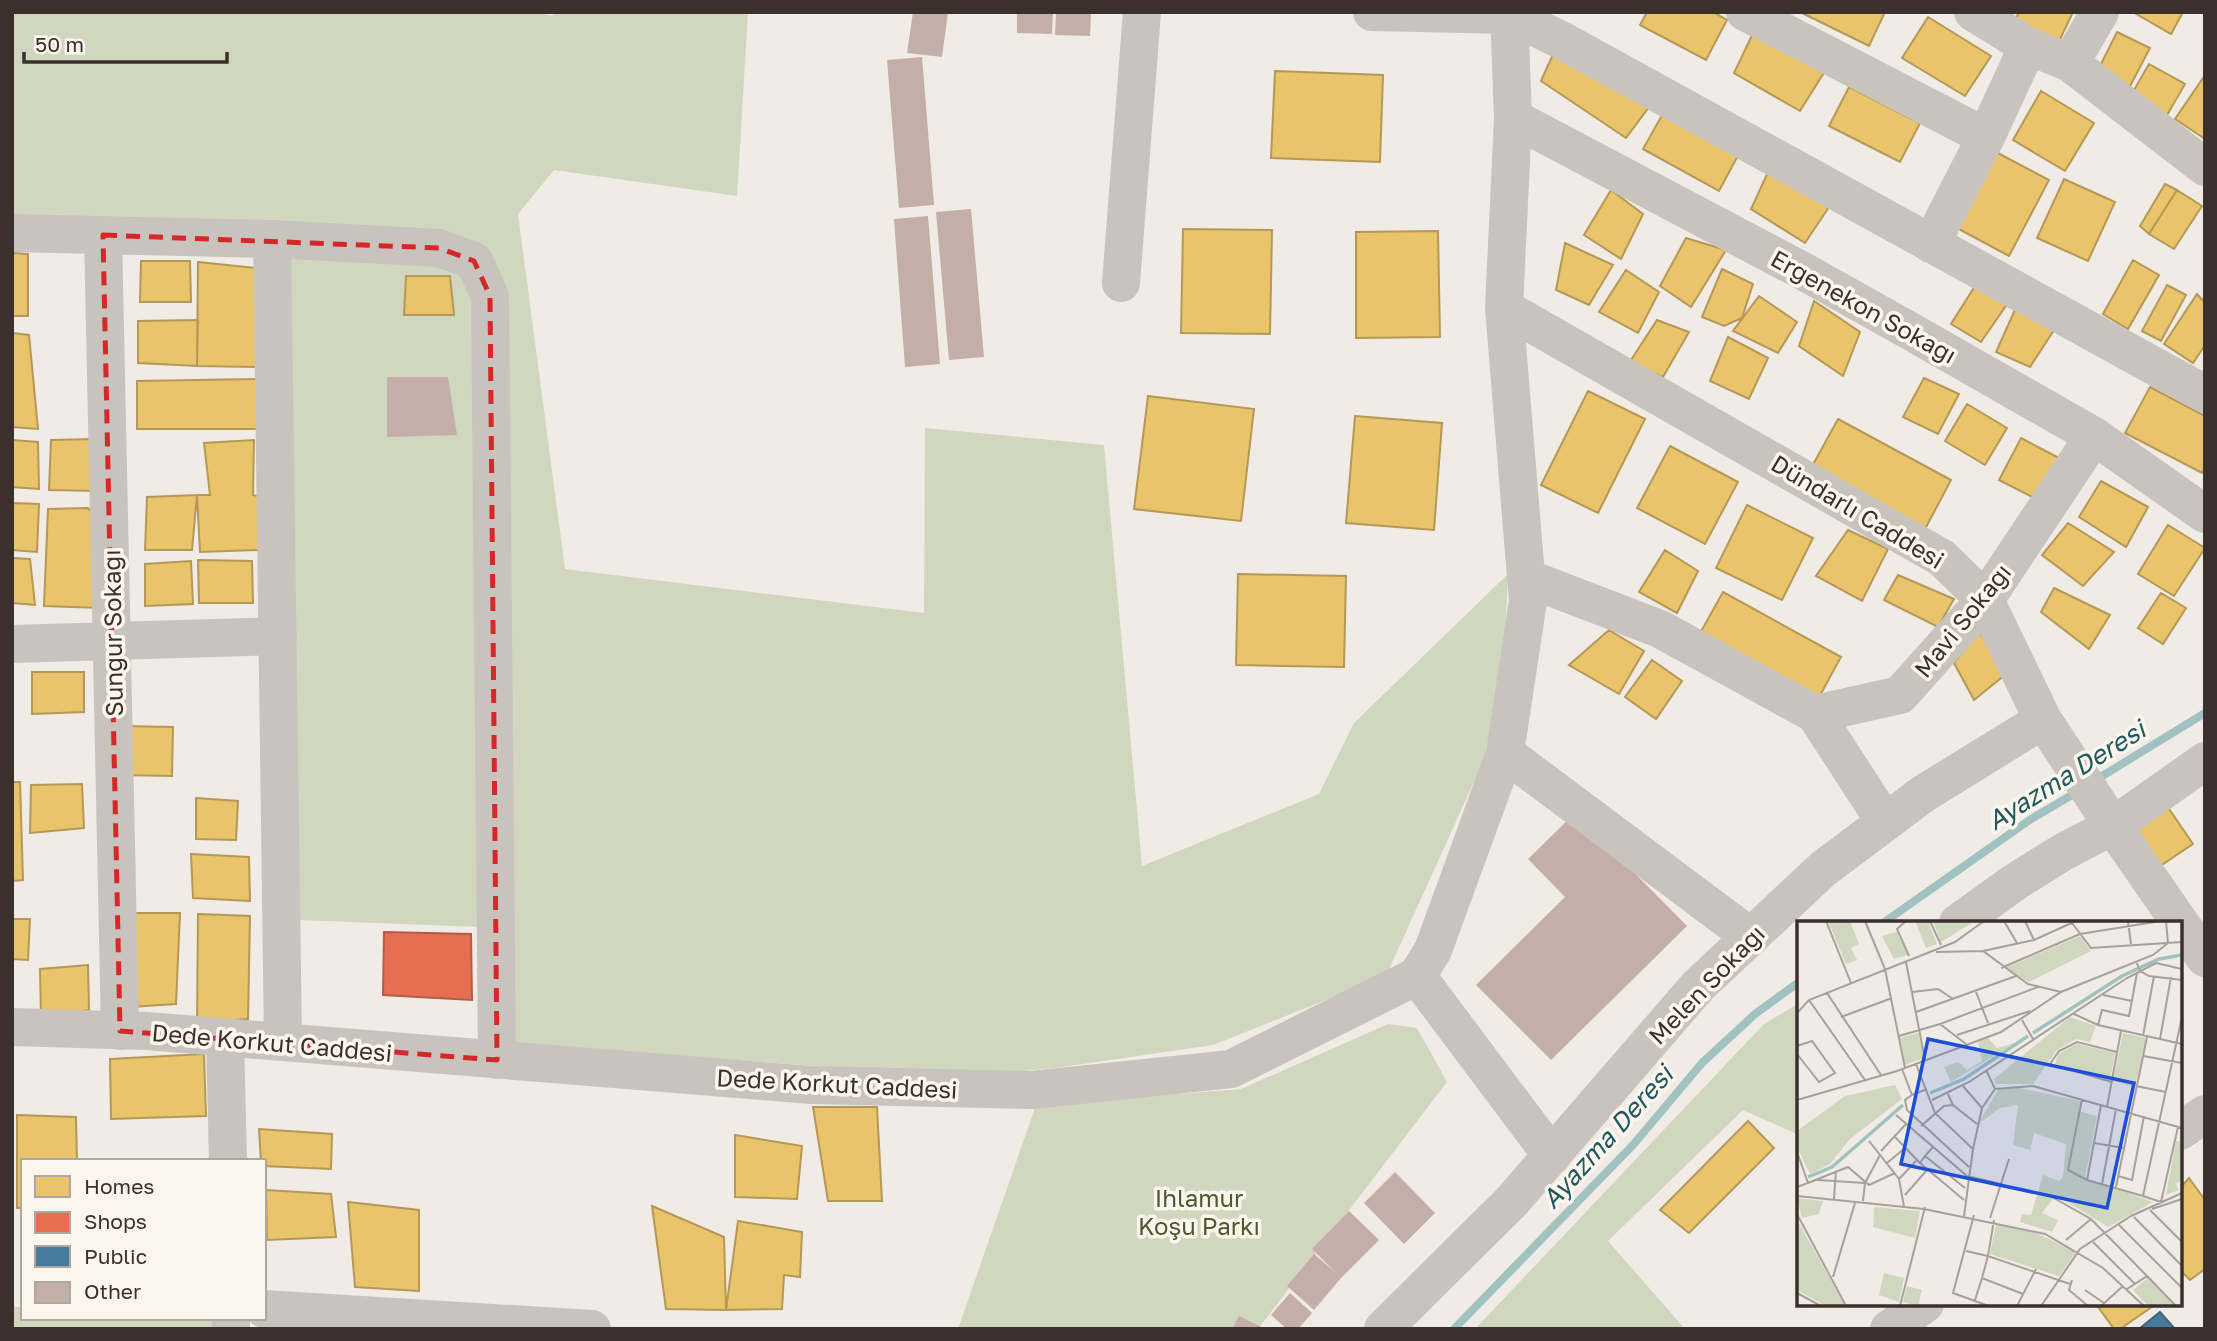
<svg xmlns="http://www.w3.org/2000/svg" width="2217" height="1341" font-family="'Golos Text',sans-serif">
<rect width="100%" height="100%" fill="#f0ebe5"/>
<path fill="#d1d6bf" d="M 12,12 L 539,12 L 552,16 L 555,12 L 748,12 L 737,196 L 554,170 L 518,214 L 565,569 L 924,613 L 925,428 L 1104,445 L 1142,866 L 1319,794 L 1354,723 L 1508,574 L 1503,686 L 1482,764 L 1386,976 L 1213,1045 L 1055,1068 L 962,1077 L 510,1043 L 505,928 L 300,920 L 289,259 L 12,225 Z
M 1799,1003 L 1799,1135 L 1743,1110 L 1608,1241 L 1685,1329 L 1475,1329 L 1763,1025 Z
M 1388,1024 L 1417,1028 L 1447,1082 L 1258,1329 L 958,1329 L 1036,1105 L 1241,1089 Z
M 12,1307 L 23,1307 L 23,1318 L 212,1318 L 212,1329 L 12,1329 Z"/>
<path fill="#e9c46a" stroke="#b59857" stroke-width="2" d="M 1647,12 L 1713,12 L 1727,20 L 1706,60 L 1640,25 Z
M 1800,12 L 1885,12 L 1869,46 Z
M 2019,12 L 2073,12 L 2054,52 L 2010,31 Z
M 2133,12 L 2183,12 L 2171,34 Z
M 1928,17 L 1991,56 L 1965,96 L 1902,58 Z
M 1755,29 L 1825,71 L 1800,111 L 1734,73 Z
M 2117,32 L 2150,48 L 2128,90 L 2096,74 Z
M 1555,50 L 1652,103 L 1626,138 L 1541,81 Z
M 2149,64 L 2185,84 L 2166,117 L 2130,97 Z
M 1275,71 L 1383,75 L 1380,162 L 1271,158 Z
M 2203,78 L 2205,79 L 2205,139 L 2175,119 Z
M 1849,87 L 1920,123 L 1900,162 L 1829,126 Z
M 2041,91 L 2094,123 L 2065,171 L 2013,140 Z
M 1666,108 L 1741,150 L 1719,191 L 1643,149 Z
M 1996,152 L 2049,180 L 2009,256 L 1955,227 Z
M 1768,172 L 1833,201 L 1805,243 L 1751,209 Z
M 2064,179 L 2115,202 L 2088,261 L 2037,238 Z
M 2165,184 L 2177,190 L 2149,234 L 2140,226 Z
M 1611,190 L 1643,214 L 1621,259 L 1584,235 Z
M 2177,190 L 2202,206 L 2174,249 L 2149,234 Z
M 1183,229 L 1272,230 L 1270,334 L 1181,333 Z
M 1438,231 L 1440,337 L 1356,338 L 1356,232 Z
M 1686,238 L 1726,250 L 1691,307 L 1660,286 Z
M 1565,243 L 1613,265 L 1589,305 L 1556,290 Z
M 12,253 L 28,254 L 28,316 L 12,316 Z
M 2133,260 L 2159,275 L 2128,329 L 2103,314 Z
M 141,261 L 190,261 L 191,302 L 140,302 Z
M 198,262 L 256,268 L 258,367 L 197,366 Z
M 1722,269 L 1753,284 L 1742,318 L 1724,326 L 1702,317 Z
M 1626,270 L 1659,292 L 1638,333 L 1599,312 Z
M 406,276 L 450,276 L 454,315 L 404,315 Z
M 2167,285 L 2186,295 L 2161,341 L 2142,331 Z
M 1975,286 L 2010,300 L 1981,342 L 1951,324 Z
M 2197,294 L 2205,303 L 2205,345 L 2193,363 L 2164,344 Z
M 1759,296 L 1797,322 L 1778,353 L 1733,331 Z
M 1814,301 L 1860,332 L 1843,376 L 1799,346 Z
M 2018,303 L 2056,327 L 2030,367 L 1996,352 Z
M 198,320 L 197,366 L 138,363 L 138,321 Z
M 1657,320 L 1689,332 L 1663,377 L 1629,363 Z
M 12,333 L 29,335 L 38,429 L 12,427 Z
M 1728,337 L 1768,358 L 1749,399 L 1710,381 Z
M 1924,378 L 1959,394 L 1938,434 L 1903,417 Z
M 259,379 L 262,429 L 137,429 L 137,381 Z
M 2150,387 L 2205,416 L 2205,467 L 2202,473 L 2125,433 Z
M 1588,391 L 1645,419 L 1598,513 L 1541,485 Z
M 1148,396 L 1254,409 L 1241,521 L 1134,509 Z
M 1967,404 L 2007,428 L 1985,465 L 1945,441 Z
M 1355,416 L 1442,423 L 1434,530 L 1346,523 Z
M 1838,419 L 1951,480 L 1924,531 L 1810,470 Z
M 2021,438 L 2059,458 L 2038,500 L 1999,480 Z
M 94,439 L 99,491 L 49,490 L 51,440 Z
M 12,440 L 38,442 L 39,489 L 12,487 Z
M 254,440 L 253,495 L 261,497 L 259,550 L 200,552 L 197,495 L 210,495 L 204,443 Z
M 1670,446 L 1738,482 L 1705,544 L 1637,508 Z
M 2101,481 L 2148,507 L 2126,547 L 2079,517 Z
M 197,495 L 192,550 L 145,550 L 147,497 Z
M 12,503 L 39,504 L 37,552 L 12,550 Z
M 1747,505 L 1813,538 L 1782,600 L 1716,568 Z
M 88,508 L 100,522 L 101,608 L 44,606 L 48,509 Z
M 2068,523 L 2114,552 L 2083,586 L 2042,555 Z
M 2168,525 L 2205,548 L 2174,596 L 2138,574 Z
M 1848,530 L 1888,549 L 1862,601 L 1816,576 Z
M 1665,550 L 1698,571 L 1677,613 L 1639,592 Z
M 12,558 L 30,559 L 35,605 L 12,603 Z
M 198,560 L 252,561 L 253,603 L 199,603 Z
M 191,561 L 193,604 L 145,606 L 145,564 Z
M 1238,574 L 1346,576 L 1344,667 L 1236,665 Z
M 1898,575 L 1954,599 L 1938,627 L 1884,600 Z
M 2054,588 L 2110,615 L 2089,649 L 2041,612 Z
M 1723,592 L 1841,657 L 1817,701 L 1699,635 Z
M 2161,593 L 2186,608 L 2163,644 L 2138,628 Z
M 1609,630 L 1644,651 L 1619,694 L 1569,665 Z
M 1979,631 L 2006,674 L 1974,700 L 1954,663 Z
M 1652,660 L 1682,681 L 1656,719 L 1625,697 Z
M 32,672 L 84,672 L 84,712 L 32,714 Z
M 121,726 L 173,727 L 172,776 L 120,775 Z
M 12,782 L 20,782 L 23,880 L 12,881 Z
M 82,784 L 84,828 L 30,833 L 31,785 Z
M 196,798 L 238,801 L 236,840 L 196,839 Z
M 2165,803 L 2193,844 L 2160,866 L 2132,825 Z
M 191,854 L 249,857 L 250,901 L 193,898 Z
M 133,913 L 180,913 L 176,1004 L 131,1007 Z
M 198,914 L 250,916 L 248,1019 L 197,1023 Z
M 12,919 L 30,919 L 28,960 L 12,959 Z
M 88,965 L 89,1010 L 41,1016 L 40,969 Z
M 204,1054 L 206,1116 L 111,1119 L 110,1059 Z
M 813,1107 L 877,1107 L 882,1201 L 828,1201 Z
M 17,1115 L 76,1117 L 77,1161 L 23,1161 L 23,1208 L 17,1208 Z
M 1748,1121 L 1774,1148 L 1689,1233 L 1660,1210 Z
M 259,1129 L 332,1134 L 331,1169 L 264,1166 L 264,1161 L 261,1161 Z
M 735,1135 L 802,1146 L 797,1199 L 735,1197 Z
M 2189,1178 L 2205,1200 L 2205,1269 L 2190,1280 L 2180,1270 L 2180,1188 Z
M 266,1190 L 331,1194 L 336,1237 L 267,1240 Z
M 348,1202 L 419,1210 L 419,1291 L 355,1287 Z
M 652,1206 L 724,1237 L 726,1310 L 666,1309 Z
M 738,1221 L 802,1232 L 800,1277 L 784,1275 L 782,1309 L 726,1310 Z
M 2096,1304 L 2156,1304 L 2120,1329 L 2114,1329 Z"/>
<path fill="#e76f51" stroke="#b35c46" stroke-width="2" d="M 384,932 L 471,934 L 472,1000 L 383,995 Z"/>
<path fill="#457b9d" stroke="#42647b" stroke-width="2" d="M 2160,1312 L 2175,1329 L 2139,1329 Z"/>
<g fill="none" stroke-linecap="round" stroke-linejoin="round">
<path stroke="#a1c2c1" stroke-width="8" d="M 2094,781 L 2205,713
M 1883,923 L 2031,819 L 2077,792
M 1454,1329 L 1633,1145 L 1702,1063 L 1755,1014 L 1799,982"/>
</g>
<path fill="#c3afa7" d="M 913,12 L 948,12 L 942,57 L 907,53 Z
M 1017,12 L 1053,12 L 1052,34 L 1017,33 Z
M 1056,12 L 1091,12 L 1090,36 L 1055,35 Z
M 922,57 L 934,205 L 899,208 L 887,60 Z
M 971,209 L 984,357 L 949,360 L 936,212 Z
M 928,216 L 940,364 L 905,367 L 894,219 Z
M 387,377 L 448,377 L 457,435 L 387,437 Z
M 1575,813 L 1687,926 L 1551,1060 L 1476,985 L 1565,897 L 1528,859 Z
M 1395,1172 L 1435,1213 L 1404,1244 L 1364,1203 Z
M 1349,1211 L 1379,1240 L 1341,1278 L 1314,1310 L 1287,1286 L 1314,1254 L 1335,1272 L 1312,1249 Z
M 1290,1293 L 1312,1313 L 1298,1329 L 1287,1329 L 1271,1315 Z
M 1239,1316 L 1266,1329 L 1232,1329 Z"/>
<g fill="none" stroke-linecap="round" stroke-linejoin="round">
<path stroke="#c9c3be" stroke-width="38" d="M 1372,12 L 1510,15 L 1561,40 L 2205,394
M 1509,12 L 1513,118 L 1504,308 L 1942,558 L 1985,600 L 2043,720 L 2113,826 L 2180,923
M 1745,12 L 1986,137 L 1931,244
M 1973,12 L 2028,46 L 1986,137
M 2028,46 L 2070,63 L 2205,167
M 2070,63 L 2100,12
M 1513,118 L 1801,270 L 1910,331 L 2094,436 L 2205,514
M 12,233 L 272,239 L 283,1042
M 103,235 L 120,1031
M 272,239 L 439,248 L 474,261 L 490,296 L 497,1060
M 1121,283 L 1142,12
M 1504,308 L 1528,601 L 1505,753
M 1527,578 L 1660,629 L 1815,714 L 1885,822
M 12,644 L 278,636
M 1815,714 L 1900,695 L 1985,600 L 2094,436
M 1958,923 L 2015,882 L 2063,852 L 2113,826 L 2205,761
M 2180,923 L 2205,958
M 1417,976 L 1433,950 L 1505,753 L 1751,937
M 12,1027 L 147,1031 L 811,1085 L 1032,1090 L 1231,1069 L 1417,976 L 1552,1156
M 225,1038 L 228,1161
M 2180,1131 L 2205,1114
M 264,1309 L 592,1329
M 231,1318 L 231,1329
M 1383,1329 L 1512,1201 L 1698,986 L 1823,869 L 1923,794 L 2043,720
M 1889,1329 L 1925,1304"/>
</g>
<path fill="none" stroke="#d62828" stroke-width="5" stroke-dasharray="14 9" stroke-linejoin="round" d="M 103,235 L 439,248 L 474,261 L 490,296 L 497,1060 L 120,1031 Z"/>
<g text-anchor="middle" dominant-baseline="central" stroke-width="7" stroke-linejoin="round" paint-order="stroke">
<g font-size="24" fill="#3b302b" stroke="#fbf5ee">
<text transform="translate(1864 306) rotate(29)">Ergenekon Sokağı</text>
<text transform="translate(1858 511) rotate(31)">Dündarlı Caddesi</text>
<text transform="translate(1962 620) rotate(-51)">Mavi Sokağı</text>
<text transform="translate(112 633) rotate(-91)">Sungur Sokağı</text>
<text transform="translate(1706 984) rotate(-46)">Melen Sokağı</text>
<text transform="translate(272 1042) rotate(5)">Dede Korkut Caddesi</text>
<text transform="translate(837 1083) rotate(3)">Dede Korkut Caddesi</text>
</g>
<g font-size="24" fill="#4a5a2e" stroke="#fbf5ee">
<text x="1199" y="1197">Ihlamur<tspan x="1199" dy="28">Koşu Parkı</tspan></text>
</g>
<g font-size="26" font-style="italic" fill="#1f5a5e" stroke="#fbf5ee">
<text transform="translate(2066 775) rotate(-32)">Ayazma Deresi</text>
<text transform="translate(1607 1137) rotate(-48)">Ayazma Deresi</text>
</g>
</g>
<g transform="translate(1797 921)">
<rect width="385" height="385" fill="#f0ebe5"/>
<path d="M 31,0 L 53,0 L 62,23 L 54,27 L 60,39 L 49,43 ZM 118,0 L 131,0 L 140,23 L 129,27 ZM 136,0 L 178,0 L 144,21 ZM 100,11 L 111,34 L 97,38 L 85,15 ZM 283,15 L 294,30 L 232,61 L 208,47 ZM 273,96 L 299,105 L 293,121 L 279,118 L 260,129 L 236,163 L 199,163 L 197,158 ZM 121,112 L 127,137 L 108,144 L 103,117 ZM 326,112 L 349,117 L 338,166 L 316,160 ZM 191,117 L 200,127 L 218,122 L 154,161 L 147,146 L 161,141 L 170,149 L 185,140 L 181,121 ZM 280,123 L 318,132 L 313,159 L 258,143 L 261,133 ZM 98,164 L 105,178 L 53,218 L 33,243 L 13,253 L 0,226 L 0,210 L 48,175 ZM 218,166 L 283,180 L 282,190 L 300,195 L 288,257 L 356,281 L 311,306 L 259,274 L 245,292 L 261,299 L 255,311 L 223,301 L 225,293 L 234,294 L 246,254 L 262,260 L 266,256 L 269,223 L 237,212 L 233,229 L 216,224 L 221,184 L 203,187 L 181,203 L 201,169 ZM 379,220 L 385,221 L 385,260 L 379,263 L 382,269 L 369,274 ZM 0,277 L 26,280 L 22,293 L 5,297 ZM 77,286 L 123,290 L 118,317 L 76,306 ZM 0,299 L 18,331 L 48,385 L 29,385 L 0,369 ZM 199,303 L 239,312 L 279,331 L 262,355 L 193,333 ZM 87,352 L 107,357 L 102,381 L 82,374 ZM 351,357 L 378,385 L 351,385 L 336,369 ZM 110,365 L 125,369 L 121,385 L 106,381 Z" fill="#d1d6bf"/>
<path fill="none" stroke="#a1c2c1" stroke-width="3.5" d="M 236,112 L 325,55 L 362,38 L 385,34M 133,172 L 167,158 L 231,115M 11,256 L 35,246 L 106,184"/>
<path fill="none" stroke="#a8a09b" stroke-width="2" d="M 29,0 L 54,62M 68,0 L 88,48 L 108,147M 109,0 L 100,8 L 112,35M 133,0 L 144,24M 207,0 L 220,22M 228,0 L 237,19M 331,0 L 334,23M 369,0 L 371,22M 275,2 L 294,27 L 385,21M 186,30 L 237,19 L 279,0M 139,31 L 186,30 L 231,63 L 264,71M 339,40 L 343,50 L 352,55 L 385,59M 109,41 L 128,139M 204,47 L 283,13 L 364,0M 115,71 L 141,68 L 156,78M 179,71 L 191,102M 30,72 L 84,154M 306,74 L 335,80M 12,79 L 68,159M 119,91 L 219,55M 0,92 L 12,79 L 158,21 L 187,0M 277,93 L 301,104 L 385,123M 44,96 L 95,77M 225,99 L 236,118M 301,104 L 305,89 L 332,95 L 340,52M 160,114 L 233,90M 102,115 L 143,103M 346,115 L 357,55M 363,118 L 374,56M 169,123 L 143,103 L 241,66M 0,125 L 15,120 L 38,152 L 22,161 L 0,133M 346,135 L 385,142M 119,143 L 138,192 L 176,228 L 167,295M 105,148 L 115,174 L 130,168M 189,149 L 198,168 L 236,165 L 385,207M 315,161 L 253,143 L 262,130 L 280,121 L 320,131M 166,165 L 185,187 L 198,168M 339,165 L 369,171M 151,173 L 156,184 L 180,203M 115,174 L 108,179 L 110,189 L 172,246M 285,178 L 271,249 L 290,259M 0,179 L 100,150 L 204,111 L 264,71 L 356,34 L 371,22M 135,179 L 172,161 L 330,57 L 359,42 L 385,48M 304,184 L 290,259 L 346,275M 310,186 L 324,110M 99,194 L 170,255 L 204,263M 124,205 L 147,185 L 156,184M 381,206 L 364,281 L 346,275 L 385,96M 98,216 L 123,242M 72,220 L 102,258 L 107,286M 297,222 L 327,227M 136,226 L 128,235 L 168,267M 176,228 L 185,187M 84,230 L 109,203M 0,231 L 11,262 L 0,266M 128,235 L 123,242 L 167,279M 90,242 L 108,227M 321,255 L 335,259 L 347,195M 102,258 L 119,240M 21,259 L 68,262M 11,262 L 51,246 L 72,264 L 98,252M 305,263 L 319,188M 319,266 L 350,116M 108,274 L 130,249M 0,275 L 127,288 L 248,313 L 306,347 L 347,385M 255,276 L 294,298 L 350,355 L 330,368M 37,278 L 39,250M 66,280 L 68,262 L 83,234M 355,288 L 385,278M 353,289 L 385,321M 0,293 L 49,385M 177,294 L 156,372 L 192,385M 337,296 L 385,345M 193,297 L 212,238M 322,304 L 385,367M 269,319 L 294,298M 296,321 L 338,363M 169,330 L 191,335 L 197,299M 350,355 L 379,385M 36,356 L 58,282M 185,357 L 191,335 L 273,363M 275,359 L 272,369 L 291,385M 288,369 L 307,382M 0,372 L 24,385M 178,379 L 185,357 L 226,373M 103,385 L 128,286M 220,385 L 239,348M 244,385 L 283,328 L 334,295 L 385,272M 304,385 L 326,365"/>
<path fill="#1d4ed8" fill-opacity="0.15" stroke="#1d4ed8" stroke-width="3.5" d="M 131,118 L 337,162 L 310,287 L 104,243 Z"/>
<rect width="385" height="385" fill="none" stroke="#3b302b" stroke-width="3.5"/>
</g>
<rect width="2217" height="1341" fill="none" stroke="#3b302b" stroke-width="28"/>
<rect x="21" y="1159" width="245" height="161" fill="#fbf5ee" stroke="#aea6a0" stroke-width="2"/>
<rect x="35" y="1176" width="35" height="21" fill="#e9c46a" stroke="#aea6a0" stroke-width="2"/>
<text x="84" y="1194" font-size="21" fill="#3b302b">Homes</text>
<rect x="35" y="1212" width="35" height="21" fill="#e76f51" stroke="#aea6a0" stroke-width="2"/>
<text x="84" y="1229" font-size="21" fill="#3b302b">Shops</text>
<rect x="35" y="1246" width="35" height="21" fill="#457b9d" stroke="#aea6a0" stroke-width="2"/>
<text x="84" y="1264" font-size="21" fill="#3b302b">Public</text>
<rect x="35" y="1282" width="35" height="21" fill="#c3afa7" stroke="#aea6a0" stroke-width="2"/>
<text x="84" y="1299" font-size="21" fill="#3b302b">Other</text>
<path d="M24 52v10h203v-10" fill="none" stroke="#3b302b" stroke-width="3.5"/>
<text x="35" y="52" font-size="21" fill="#3b302b" stroke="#fbf5ee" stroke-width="5" paint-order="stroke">50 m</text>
</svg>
